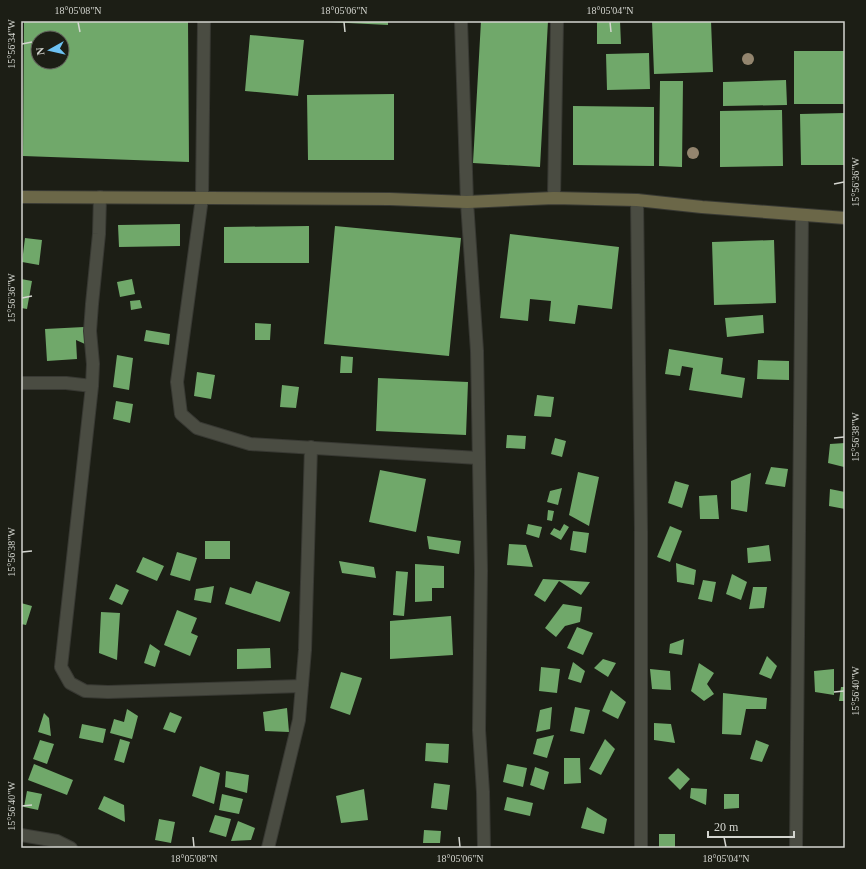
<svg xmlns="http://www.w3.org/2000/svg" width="866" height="869" font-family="'Times New Roman',serif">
<rect width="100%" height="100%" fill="#1c1e15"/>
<path fill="#70a86a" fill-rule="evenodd" d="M 24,21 L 188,21 L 189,162 L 23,156 ZM 38,38 L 62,38 L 62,62 L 38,62 Z
M 328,21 L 388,21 L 388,25 L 328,22 Z
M 481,21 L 548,21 L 540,167 L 473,163 Z
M 597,21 L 620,21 L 621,44 L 597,44 Z
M 652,21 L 711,21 L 713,72 L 654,74 Z
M 250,35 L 304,40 L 298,96 L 245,91 Z
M 794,51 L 845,51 L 845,104 L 794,104 Z
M 649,53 L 650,89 L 607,90 L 606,54 Z
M 786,80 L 787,105 L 723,106 L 723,82 Z
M 660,81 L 683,81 L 682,167 L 659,166 Z
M 394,94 L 394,160 L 308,160 L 307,95 Z
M 573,106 L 654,107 L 654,166 L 573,165 Z
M 782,110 L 783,166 L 720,167 L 720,111 Z
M 845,113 L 845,165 L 801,165 L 800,114 Z
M 180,224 L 180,246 L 119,247 L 118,225 Z
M 309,226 L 309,263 L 224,263 L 224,227 Z
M 335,226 L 461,238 L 449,356 L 324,344 Z
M 510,234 L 619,247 L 612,309 L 578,305 L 575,324 L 549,321 L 551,301 L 530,299 L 528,321 L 500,318 Z
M 25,238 L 42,240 L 39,265 L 22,262 Z
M 774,240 L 776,303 L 714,305 L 712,242 Z
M 21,279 L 32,281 L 27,309 L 21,308 Z
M 132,279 L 135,294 L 120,297 L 117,282 Z
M 140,300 L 142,308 L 131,310 L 130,301 Z
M 763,315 L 764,333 L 727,337 L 725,318 Z
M 255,323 L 271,324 L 270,340 L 255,340 Z
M 84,327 L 85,344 L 76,340 L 77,359 L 47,361 L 45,329 Z
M 146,330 L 170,334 L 169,345 L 144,341 Z
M 669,349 L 723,358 L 721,374 L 745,378 L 742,398 L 689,390 L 693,368 L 682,366 L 680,376 L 665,374 Z
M 117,355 L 133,358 L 129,390 L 113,387 Z
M 341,356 L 353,357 L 352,373 L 340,373 Z
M 758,360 L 789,361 L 789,380 L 757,379 Z
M 197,372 L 215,375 L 211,399 L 194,396 Z
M 378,378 L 468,382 L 466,435 L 376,431 Z
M 282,385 L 299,387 L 296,408 L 280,407 Z
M 537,395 L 554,397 L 551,417 L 534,416 Z
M 116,401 L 133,404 L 130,423 L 113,419 Z
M 507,435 L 526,436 L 525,449 L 506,448 Z
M 555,438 L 566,441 L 562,457 L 551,454 Z
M 845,443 L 844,467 L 828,463 L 830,444 Z
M 771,467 L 788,469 L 785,487 L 765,484 Z
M 380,470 L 426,479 L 416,532 L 369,522 Z
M 578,472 L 599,477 L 589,526 L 569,515 Z
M 751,473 L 747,512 L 731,509 L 731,481 Z
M 675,481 L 689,485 L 682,508 L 668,503 Z
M 562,488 L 558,505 L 547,502 L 550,491 Z
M 830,489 L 845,492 L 845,509 L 829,506 Z
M 717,495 L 719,519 L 700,519 L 699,496 Z
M 548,510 L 554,511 L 552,521 L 547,520 Z
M 528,524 L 542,527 L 539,538 L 526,534 Z
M 564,524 L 569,527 L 561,540 L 550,534 L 554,528 L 560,531 Z
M 670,526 L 682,531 L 670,562 L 657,557 Z
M 573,531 L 589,533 L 586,553 L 570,550 Z
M 427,536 L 461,541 L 459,554 L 429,549 Z
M 205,541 L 230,541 L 230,559 L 205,559 Z
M 509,544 L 526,545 L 533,567 L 507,565 Z
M 769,545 L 771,561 L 748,563 L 747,548 Z
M 177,552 L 197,558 L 190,581 L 170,575 Z
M 143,557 L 164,566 L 157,581 L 136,572 Z
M 339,561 L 374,567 L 376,578 L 342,573 Z
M 676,563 L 696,570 L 694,585 L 677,582 Z
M 415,564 L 444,566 L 444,588 L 432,588 L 432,601 L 415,602 Z
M 396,571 L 408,572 L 404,616 L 393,615 Z
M 732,574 L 747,582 L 741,600 L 726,594 Z
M 543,579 L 559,580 L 590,582 L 581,595 L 559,581 L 545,602 L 534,595 Z
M 703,580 L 716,582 L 712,602 L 698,599 Z
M 256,581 L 290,592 L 280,622 L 225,604 L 230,587 L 251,594 Z
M 116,584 L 129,590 L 122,605 L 109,599 Z
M 214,586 L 211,603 L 194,600 L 196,589 Z
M 753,587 L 767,587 L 764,608 L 749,609 Z
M 21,603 L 32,606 L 26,625 L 21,624 Z
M 563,604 L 582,607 L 580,622 L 565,626 L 556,637 L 545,628 Z
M 177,610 L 197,618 L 191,633 L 198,636 L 190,656 L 164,645 Z
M 101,612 L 120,613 L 117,660 L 99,653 Z
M 451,616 L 453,655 L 390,659 L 390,621 Z
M 577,627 L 593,633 L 583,655 L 567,648 Z
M 684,639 L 682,655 L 669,653 L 670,644 Z
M 150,644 L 160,651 L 155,667 L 144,663 Z
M 270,648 L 271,668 L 237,669 L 237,649 Z
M 767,656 L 777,666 L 771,679 L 759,674 Z
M 603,659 L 616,663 L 608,677 L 594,668 Z
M 573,662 L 585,671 L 581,683 L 568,679 Z
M 699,663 L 714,673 L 707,684 L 714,694 L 704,701 L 691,691 Z
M 541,667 L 560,669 L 557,693 L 539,691 Z
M 650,669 L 670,671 L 671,690 L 652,689 Z
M 834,669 L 834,695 L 815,692 L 814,671 Z
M 341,672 L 362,678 L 350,715 L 330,708 Z
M 841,687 L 845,687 L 845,701 L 839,701 Z
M 611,690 L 626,702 L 618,719 L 602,711 Z
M 723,693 L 767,698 L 766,709 L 746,709 L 741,735 L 722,734 Z
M 552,707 L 550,729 L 536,732 L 540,710 Z
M 575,707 L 590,710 L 584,734 L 570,731 Z
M 287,708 L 289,732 L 265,731 L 263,712 Z
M 127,709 L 138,716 L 132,739 L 110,733 L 114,719 L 124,722 Z
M 170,712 L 182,717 L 175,733 L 163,729 Z
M 44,713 L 49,718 L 51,736 L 38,732 Z
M 654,723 L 671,724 L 675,743 L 654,740 Z
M 82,724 L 106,729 L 103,743 L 79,738 Z
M 554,735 L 547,758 L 533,754 L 537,739 Z
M 120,739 L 130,742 L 124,763 L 114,760 Z
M 605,739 L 615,749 L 601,775 L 589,769 Z
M 40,740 L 54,744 L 47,764 L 33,759 Z
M 756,740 L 769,745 L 762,762 L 750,759 Z
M 426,743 L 449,744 L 448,763 L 425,761 Z
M 564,758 L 580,758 L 581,783 L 564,784 Z
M 34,764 L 73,780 L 67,795 L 28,780 Z
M 507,764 L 527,768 L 523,787 L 503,782 Z
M 200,766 L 220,773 L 214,804 L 192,796 Z
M 535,767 L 549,772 L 544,790 L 530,785 Z
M 678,768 L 690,779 L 680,790 L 668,778 Z
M 226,771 L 249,775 L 247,793 L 225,787 Z
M 434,783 L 450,785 L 447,810 L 431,808 Z
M 691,788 L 707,789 L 706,805 L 690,798 Z
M 364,789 L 368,820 L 341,823 L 336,796 Z
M 27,791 L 42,794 L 38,810 L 24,807 Z
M 222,794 L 243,799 L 239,814 L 219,810 Z
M 724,794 L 739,794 L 739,808 L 724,809 Z
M 104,796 L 124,805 L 125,822 L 98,809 Z
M 507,797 L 533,803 L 530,816 L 504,810 Z
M 587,807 L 607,819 L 604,834 L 581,828 Z
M 215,815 L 231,819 L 226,837 L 209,832 Z
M 159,819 L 175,822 L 171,843 L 155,840 Z
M 238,821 L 255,828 L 251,840 L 231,841 Z
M 424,830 L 441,831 L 440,843 L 423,843 Z
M 659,834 L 675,834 L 675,848 L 659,848 Z"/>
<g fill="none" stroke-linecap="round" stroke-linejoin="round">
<defs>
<path id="street" d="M 204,21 L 202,198 L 177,382 L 181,414 L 197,428 L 250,444 L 478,458
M 461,21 L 467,202 L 477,351 L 481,571 L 479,730 L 483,792 L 484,848
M 554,198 L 557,21
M 637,200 L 641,531 L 641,848
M 21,383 L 66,383 L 92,386 L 93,364 L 90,331 L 92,304 L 99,234 L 100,197
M 92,386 L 61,667 L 70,683 L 85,691 L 108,692 L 302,686
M 21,835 L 57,841 L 71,848
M 268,848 L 299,720 L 305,650 L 311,447
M 796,848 L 802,215"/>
<path id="secondary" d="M 21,197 L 390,199 L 467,202 L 554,198 L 637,200 L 702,207 L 845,218"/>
</defs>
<use href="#street" stroke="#383933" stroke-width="14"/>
<use href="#secondary" stroke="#383933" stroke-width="14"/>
<use href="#street" stroke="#4a4c42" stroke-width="12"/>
<use href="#secondary" stroke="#6b6748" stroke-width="12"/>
</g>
<g fill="#93856e">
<circle cx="748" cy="59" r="6"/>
<circle cx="693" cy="153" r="6"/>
</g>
<path fill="none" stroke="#d3d5cf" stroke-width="1.5" d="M 78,22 L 80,32M 344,22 L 345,32M 610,22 L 611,32M 22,44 L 32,42M 834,184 L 844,182M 22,298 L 32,296M 834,438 L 844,437M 22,552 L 32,551M 834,692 L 844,691M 22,806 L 32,805M 193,837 L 194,847M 459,837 L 460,847M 724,837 L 726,847"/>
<rect width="866" height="869" fill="none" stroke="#1c1e15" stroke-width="44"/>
<g transform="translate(50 50) rotate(262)"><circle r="19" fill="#1c1e15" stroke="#65675f"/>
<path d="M0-3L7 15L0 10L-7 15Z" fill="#6dc2f3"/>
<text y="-6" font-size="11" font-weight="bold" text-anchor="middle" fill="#d3d5cf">N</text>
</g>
<path d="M708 831v6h86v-6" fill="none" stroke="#d3d5cf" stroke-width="2"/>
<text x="714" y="831" font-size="12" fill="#d3d5cf" stroke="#1c1e15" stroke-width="3" paint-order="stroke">20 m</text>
<rect x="22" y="22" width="822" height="825" fill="none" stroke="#d3d5cf" stroke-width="1.5"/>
<g font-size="10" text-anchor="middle" fill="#d3d5cf">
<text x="78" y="14">18°05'08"N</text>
<text x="344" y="14">18°05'06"N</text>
<text x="610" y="14">18°05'04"N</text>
<text transform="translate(11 44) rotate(-90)" y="4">15°56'34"W</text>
<text transform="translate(855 182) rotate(-90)" y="4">15°56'36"W</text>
<text transform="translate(11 298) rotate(-90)" y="4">15°56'36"W</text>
<text transform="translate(855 437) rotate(-90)" y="4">15°56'38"W</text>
<text transform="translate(11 552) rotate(-90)" y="4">15°56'38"W</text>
<text transform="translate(855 691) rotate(-90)" y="4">15°56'40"W</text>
<text transform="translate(11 806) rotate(-90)" y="4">15°56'40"W</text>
<text x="194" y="862">18°05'08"N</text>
<text x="460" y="862">18°05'06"N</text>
<text x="726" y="862">18°05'04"N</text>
</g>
</svg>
